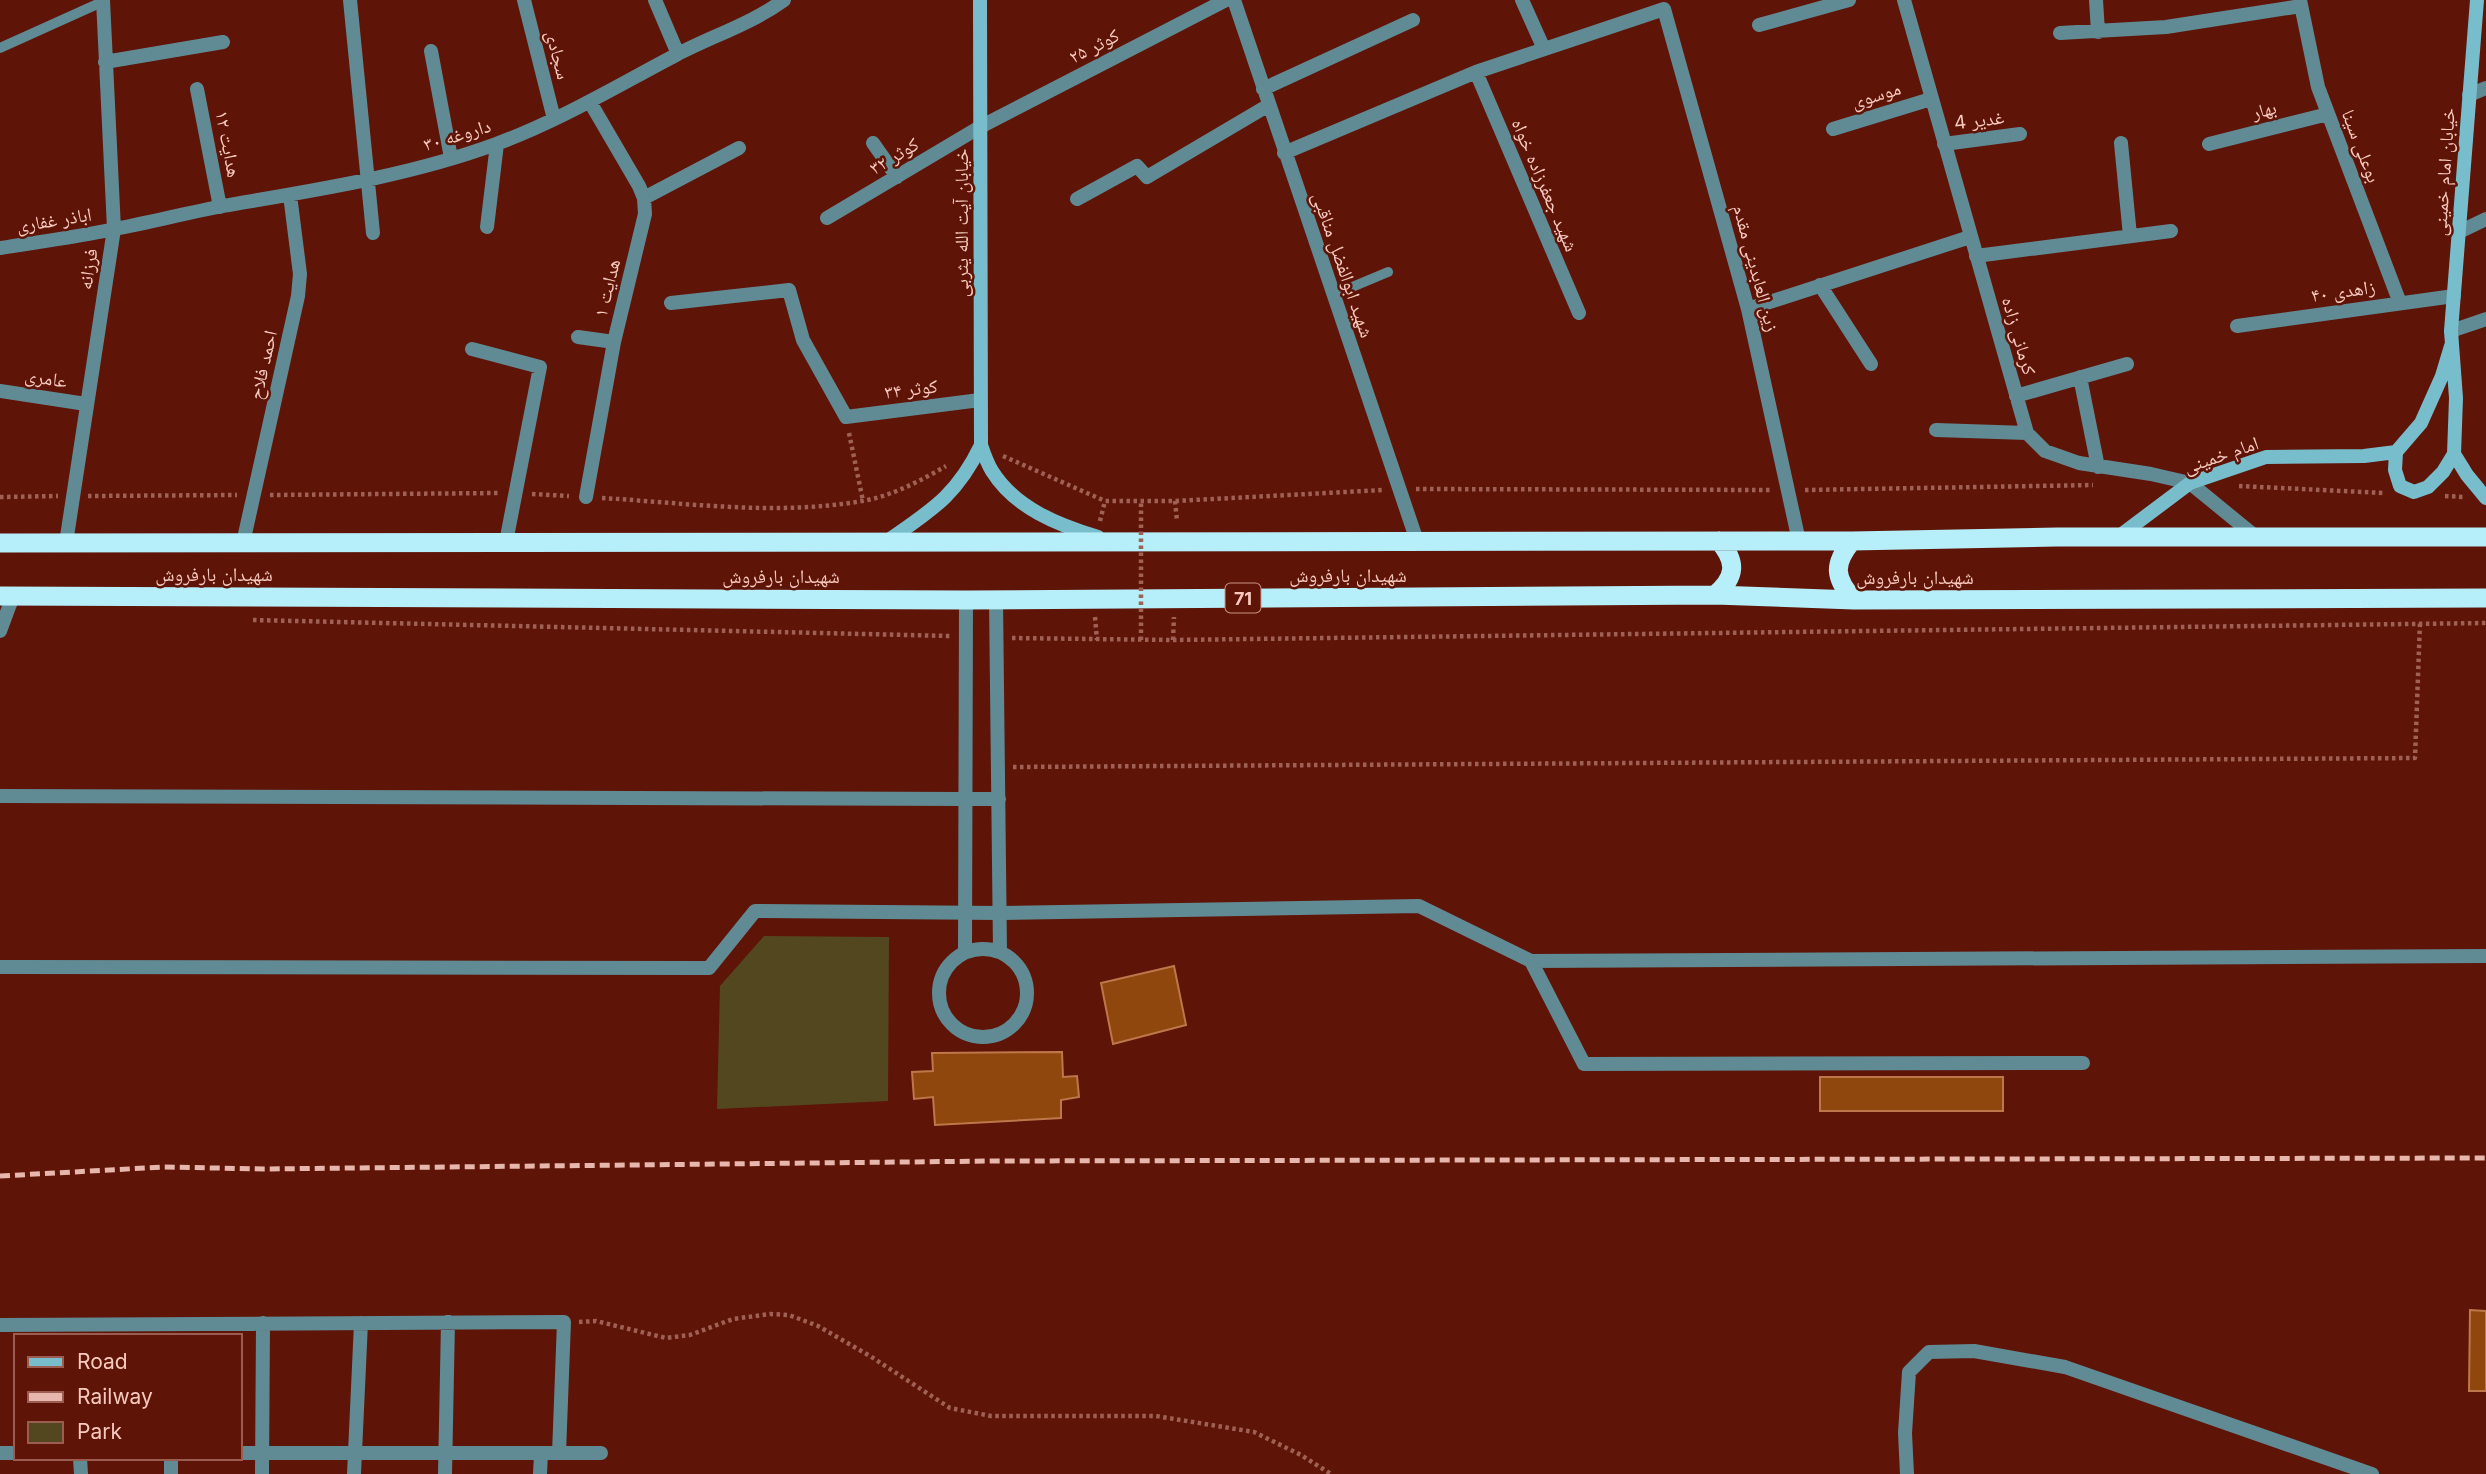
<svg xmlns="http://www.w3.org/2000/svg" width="2486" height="1474" font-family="Inter,'Noto Naskh Arabic',sans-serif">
<rect width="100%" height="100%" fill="#5e1407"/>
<path fill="#534720" d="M 764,936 L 889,937 L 888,1101 L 717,1109 L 720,986 Z"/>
<path fill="#8f470d" stroke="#be774a" stroke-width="2" d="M 1174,966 L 1186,1025 L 1113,1044 L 1101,983 Z
M 1062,1052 L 1063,1077 L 1077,1076 L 1079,1097 L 1061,1100 L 1061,1118 L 935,1125 L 933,1097 L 914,1099 L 912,1072 L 933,1071 L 932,1053 Z
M 1820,1077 L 2003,1077 L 2003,1111 L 1820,1111 Z
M 2470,1310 L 2486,1311 L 2486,1391 L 2469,1391 Z"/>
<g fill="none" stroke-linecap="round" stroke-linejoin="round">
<path stroke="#9f6155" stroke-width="4.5" stroke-dasharray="3.5 3.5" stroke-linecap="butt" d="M 849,433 L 863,501
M 1003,456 L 1105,501 L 1175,501 L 1383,490
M 2239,486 L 2384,493
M 1416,489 L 1772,490
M 1805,490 L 2093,485
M 532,494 L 569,496
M 270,495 L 499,493
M 88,496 L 237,495
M 2445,496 L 2464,497
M 0,497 L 58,496
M 602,498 C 687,503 777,516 862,501 C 892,496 920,481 946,466
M 1175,501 L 1177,521
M 1100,521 L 1105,501
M 1095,617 L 1097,640
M 253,620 L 951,636
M 1012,638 L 1173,640 L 2486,623
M 1173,640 L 1174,617
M 1013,767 L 2415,758 L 2420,622
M 579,1322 L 596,1321 L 666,1338 L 690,1335 L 733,1319 L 770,1314 L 789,1315 L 818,1326 L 870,1356 L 950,1408 L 991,1416 L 1156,1416 L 1254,1432 L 1301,1455 L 1331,1474"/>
<path stroke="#608b94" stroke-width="10" d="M 0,48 L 102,2
M 1333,295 L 1388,272"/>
<path stroke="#608b94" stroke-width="14" d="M 350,0 L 373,233
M 524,0 L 554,119
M 655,0 L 678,54
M 1234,0 L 1417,541
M 1522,0 L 1544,49
M 1904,0 L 2027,433 L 2045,451 L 2079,463 L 2151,474 L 2190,483 L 2256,537
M 2096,0 L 2098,32
M 2300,0 L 2318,87 L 2400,303
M 1759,25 L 1849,0
M 2060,33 L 2166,27 L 2301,6
M 431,51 L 451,158
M 105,62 L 223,42
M 1476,72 L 1579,313
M 197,89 L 220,207
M 1263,89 L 1413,20
M 2469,95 L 2486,88
M 1833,129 L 1931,99
M 873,143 L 897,177
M 2121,143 L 2130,236
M 1944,144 L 2020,134
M 2209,144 L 2328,114
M 1284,153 L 1476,72 L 1664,9 L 1748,309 L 1799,541
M 644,198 L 739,148
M 1077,199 L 1137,166 L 1147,177 L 1269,105
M 827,218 L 980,127 L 1226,0
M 487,227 L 497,144
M 2459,232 L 2486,219
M 0,248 C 38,242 77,237 115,229 C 151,222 187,213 223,206 C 315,190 409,176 496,144 C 559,121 617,86 676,55 C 712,36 751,24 784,0
M 1976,256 L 2171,231
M 1820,285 L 1871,364
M 671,303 L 789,290 L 803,340 L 846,417 L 980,400
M 1748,309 L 1970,237
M 2237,326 L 2454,296
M 2451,331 L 2486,319
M 578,337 L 614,342
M 472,349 L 540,367 L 506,542
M 2080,377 L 2098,467
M 0,391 L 86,404
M 2016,396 L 2127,364
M 1936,430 L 2027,433
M 586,497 L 614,342 L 645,214 L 644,198 L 639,186 L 590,102
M 66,543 L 114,229 L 103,0
M 243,543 L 298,296 L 300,274 L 290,195
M 0,631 L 13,596
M 0,796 L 965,799
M 1531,961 L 2486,956
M 0,967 L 709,968 L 755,911 L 1000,913 L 1419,906 L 1531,961 L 1584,1064 L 2083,1063
M 0,1325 L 564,1322 L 559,1453
M 0,1453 L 16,1453
M 240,1453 L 601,1453
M 80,1458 L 81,1474
M 171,1474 L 171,1458
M 262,1474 L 263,1323
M 354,1474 L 361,1323
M 445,1474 L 448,1322
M 540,1474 L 541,1453
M 1907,1474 L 1905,1433 L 1909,1372 L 1929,1352 L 1974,1351 L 2065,1367 L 2372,1474"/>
<path stroke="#608b94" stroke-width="14" d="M 996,599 L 1000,952
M 965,799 L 999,799
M939 993a44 44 0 1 1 88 0a44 44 0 1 1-88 0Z
M 965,952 L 966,600"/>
<path stroke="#77bdcc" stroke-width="14" d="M 980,0 L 981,445 C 984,454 987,463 992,471 C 1015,508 1058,525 1098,537
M 2451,346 L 2442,376 L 2421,423 L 2396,452 L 2395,470 L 2400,486 L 2414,492 L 2428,487 L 2443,472 L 2454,454 L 2456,398 L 2451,331 L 2477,0
M 2454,454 L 2467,475 L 2486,498
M 2118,537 L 2190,483 L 2266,457 L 2364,456 L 2396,452
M 886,542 C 930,511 956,497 981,445"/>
<path stroke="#b6eefa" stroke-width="19" d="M 1852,541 C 1833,564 1834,578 1854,600
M 0,543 L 1852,541 L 2057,537 L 2486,537
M 1715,595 C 1736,577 1737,562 1719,541
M 0,596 L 966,600 L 1715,595 L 1854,600 L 2486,598"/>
<path stroke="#e7b6ac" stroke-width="5" stroke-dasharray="10 5" stroke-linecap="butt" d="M 0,1176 L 164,1167 L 264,1169 L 995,1161 L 2486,1158"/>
<path stroke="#9f6155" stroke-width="4.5" stroke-dasharray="3.5 3.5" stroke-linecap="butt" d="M 1141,640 L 1141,501"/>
</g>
<g text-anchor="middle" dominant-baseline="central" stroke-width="5" stroke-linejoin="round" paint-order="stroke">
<rect fill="#5e1407" stroke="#c99388" stroke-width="2" x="1225.5" y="583.5" width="35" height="29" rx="5"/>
<g font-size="18" font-weight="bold" fill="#f7c9bf">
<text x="1243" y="598">71</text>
</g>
<g font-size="19" fill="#f7c9bf" stroke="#5e1407">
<text transform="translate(1094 46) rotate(-27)">کوثر ۲۵</text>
<text transform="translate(558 55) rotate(76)">سجادی</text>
<text transform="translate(1876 95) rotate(-17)">موسوی</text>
<text transform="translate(2264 110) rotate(-14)">بهار</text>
<text transform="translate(1979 120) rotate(-7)">غدیر 4</text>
<text transform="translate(457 135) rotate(-17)">داروغه ۳۰</text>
<text transform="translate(228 144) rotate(79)">هدایت ۱۲</text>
<text transform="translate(2361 146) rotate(69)">بوعلی سینا</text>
<text transform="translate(894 156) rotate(-31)">کوثر ۳۲</text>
<text transform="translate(2444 172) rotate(-86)">خیابان امام خمینی</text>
<text transform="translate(1545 185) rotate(67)">شهید جعفرزاده خواه</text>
<text transform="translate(54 220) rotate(-9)">اباذر غفاری</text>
<text transform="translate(961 223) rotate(-90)">خیابان آیت الله یثربی</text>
<text transform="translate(1343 265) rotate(71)">شهید ابوالفضل مناقبی</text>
<text transform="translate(1756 268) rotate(75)">زین العابدینی مقدم</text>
<text transform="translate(88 269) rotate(-81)">فرزانه</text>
<text transform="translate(607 288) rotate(-76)">هدایت ۱</text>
<text transform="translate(2343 291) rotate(-8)">زاهدی ۴۰</text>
<text transform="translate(2019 336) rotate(74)">کرمانی زاده</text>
<text transform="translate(263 365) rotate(-77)">احمد فلاح</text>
<text transform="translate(46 378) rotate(9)">عامری</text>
<text transform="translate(911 389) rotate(-7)">کوثر ۳۴</text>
<text transform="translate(2221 455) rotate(-19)">امام خمینی</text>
<text x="214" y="574">شهیدان بارفروش</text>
<text x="1348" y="575">شهیدان بارفروش</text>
<text x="781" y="576">شهیدان بارفروش</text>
<text x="1915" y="577">شهیدان بارفروش</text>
</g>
</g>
<rect x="14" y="1334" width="228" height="126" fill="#5e1407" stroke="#9b5c51" stroke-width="2"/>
<rect x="28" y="1357" width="35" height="10" fill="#77bdcc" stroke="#9b5c51" stroke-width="2"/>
<text x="77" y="1369" font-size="21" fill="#f7c9bf">Road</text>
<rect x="28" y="1392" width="35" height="10" fill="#e7b6ac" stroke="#9b5c51" stroke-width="2"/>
<text x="77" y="1404" font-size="21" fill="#f7c9bf">Railway</text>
<rect x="28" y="1422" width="35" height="21" fill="#534720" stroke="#9b5c51" stroke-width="2"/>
<text x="77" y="1439" font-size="21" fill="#f7c9bf">Park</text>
</svg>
